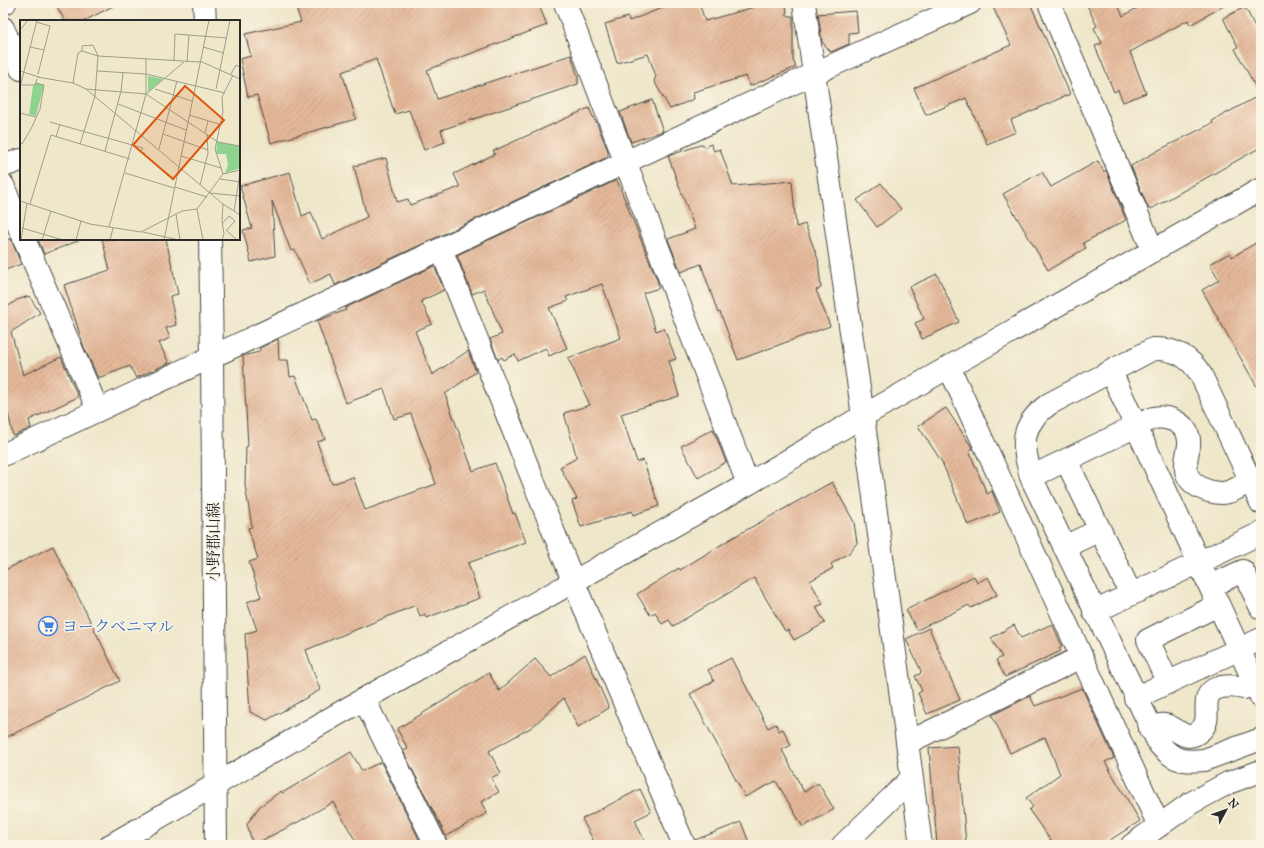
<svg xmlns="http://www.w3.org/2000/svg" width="1264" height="848" font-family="'IM FELL Great Primer','Noto Serif JP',serif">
<defs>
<pattern id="building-hatch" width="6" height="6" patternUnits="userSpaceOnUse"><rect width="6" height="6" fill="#e4b899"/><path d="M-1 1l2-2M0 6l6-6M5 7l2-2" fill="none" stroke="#c49e84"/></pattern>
</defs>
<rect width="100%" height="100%" fill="#fcf5e5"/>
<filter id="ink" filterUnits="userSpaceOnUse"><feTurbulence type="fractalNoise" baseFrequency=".025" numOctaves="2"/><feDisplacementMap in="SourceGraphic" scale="8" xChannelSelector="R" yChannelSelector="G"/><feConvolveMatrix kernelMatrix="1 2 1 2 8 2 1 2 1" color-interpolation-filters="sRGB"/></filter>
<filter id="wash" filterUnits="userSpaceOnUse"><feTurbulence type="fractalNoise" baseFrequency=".012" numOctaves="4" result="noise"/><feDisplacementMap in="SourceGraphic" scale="16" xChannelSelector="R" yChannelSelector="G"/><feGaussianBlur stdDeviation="0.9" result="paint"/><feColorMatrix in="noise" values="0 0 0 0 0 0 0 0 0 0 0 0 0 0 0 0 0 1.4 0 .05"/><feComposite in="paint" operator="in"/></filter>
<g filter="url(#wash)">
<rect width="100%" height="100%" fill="#eee7ca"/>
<g id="blocks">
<path fill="url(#building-hatch)" d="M 55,3 L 119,3 L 84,21 L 65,21 Z
M 294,3 L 538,3 L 547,25 L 427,70 L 437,99 L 571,55 L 578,77 L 578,84 L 441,130 L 445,142 L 424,150 L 409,110 L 395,114 L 376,59 L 342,72 L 356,119 L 271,143 L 257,95 L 248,97 L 240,59 L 251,56 L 245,34 L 301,22 Z
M 675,3 L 699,3 L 705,21 L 758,6 L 757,3 L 786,3 L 787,16 L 793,16 L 793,60 L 796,67 L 750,86 L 746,76 L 693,92 L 694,99 L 670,109 L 654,81 L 656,76 L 648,54 L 617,63 L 605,24 L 628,17 L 629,21 Z
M 991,3 L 1030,3 L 1070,94 L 1011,120 L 1016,132 L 987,144 L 966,98 L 926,115 L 914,88 L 1011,45 Z
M 1086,3 L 1117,3 L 1123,16 L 1146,3 L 1229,3 L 1190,25 L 1188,20 L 1130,52 L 1146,93 L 1123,102 L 1118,90 L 1114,92 L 1095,46 L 1102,43 L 1094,28 L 1097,26 Z
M 1245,7 L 1261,39 L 1261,147 L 1151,209 L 1148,208 L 1131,166 L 1159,150 L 1213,123 L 1212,121 L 1260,95 L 1235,49 L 1238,47 L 1223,18 Z
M 856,11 L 858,32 L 849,33 L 849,44 L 831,52 L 822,42 L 818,14 Z
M 652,100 L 663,131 L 631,142 L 620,112 Z
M 589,108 L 595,121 L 596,121 L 608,151 L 608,157 L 335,285 L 331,274 L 310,284 L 295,250 L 291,251 L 272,201 L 275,256 L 251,262 L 243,230 L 252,228 L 240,186 L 290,172 L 302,216 L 311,212 L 322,239 L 367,217 L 354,166 L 386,158 L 397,202 L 408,199 L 410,205 L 460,187 L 454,174 L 495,154 L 493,151 Z
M 703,144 L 704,147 L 711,144 L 714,151 L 720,149 L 733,186 L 792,181 L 796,227 L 805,224 L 818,259 L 821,288 L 816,290 L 830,326 L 738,360 L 720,312 L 718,313 L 701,264 L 681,272 L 668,239 L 695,229 L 668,156 Z
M 1098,161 L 1104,172 L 1106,170 L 1126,220 L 1083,243 L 1086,248 L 1048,270 L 1003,194 L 1042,172 L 1051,187 Z
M 617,180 L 657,280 L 659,288 L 643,293 L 656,331 L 664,328 L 676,359 L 669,361 L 679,396 L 621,414 L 637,462 L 643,460 L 659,506 L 633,515 L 632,511 L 581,527 L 572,501 L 577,499 L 560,467 L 577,458 L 564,413 L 590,405 L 568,358 L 621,338 L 602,284 L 566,297 L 568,301 L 549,308 L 567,348 L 549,356 L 546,348 L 518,361 L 515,354 L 504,360 L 502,357 L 498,360 L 490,339 L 502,334 L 484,289 L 472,294 L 457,255 Z
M 881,183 L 901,209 L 877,227 L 857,200 Z
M 3,239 L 11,239 L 21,264 L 3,271 Z
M 38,239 L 80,239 L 80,240 L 44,254 Z
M 102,239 L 166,239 L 178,294 L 170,296 L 176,325 L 166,328 L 170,338 L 159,343 L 169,363 L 136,378 L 130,366 L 98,378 L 84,347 L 64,285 L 110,270 Z
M 1261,240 L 1261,394 L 1202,290 L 1219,280 L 1210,264 L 1230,253 L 1232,257 Z
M 434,266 L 444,290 L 421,301 L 432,324 L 415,331 L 432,375 L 468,351 L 476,372 L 445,394 L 473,471 L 495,463 L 513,514 L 515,513 L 526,542 L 468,563 L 480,598 L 426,618 L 425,614 L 420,616 L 416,605 L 306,650 L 320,690 L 267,720 L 250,712 L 245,634 L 257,630 L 247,602 L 261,597 L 249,562 L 258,559 L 248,528 L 252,527 L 245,485 L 246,447 L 248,446 L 243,356 L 259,352 L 260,348 L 278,339 L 279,360 L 288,360 L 290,377 L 295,376 L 312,420 L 316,419 L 325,439 L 317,442 L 332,484 L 353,477 L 365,510 L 436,484 L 411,414 L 394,419 L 384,389 L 346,403 L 317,321 L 346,310 L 345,308 Z
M 937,274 L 959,322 L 922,339 L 915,323 L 924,319 L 909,287 Z
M 29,296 L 40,313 L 11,332 L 23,375 L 61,357 L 78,397 L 29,420 L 31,428 L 13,436 L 3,388 L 3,326 L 6,326 L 3,321 L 3,310 L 17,300 Z
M 946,408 L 973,449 L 969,451 L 987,494 L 992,491 L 1000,512 L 968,525 L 942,462 L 918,426 Z
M 713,429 L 726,462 L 698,478 L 681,446 Z
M 832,482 L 854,522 L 857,543 L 849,553 L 831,564 L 833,568 L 810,581 L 823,604 L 816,607 L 825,623 L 794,640 L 788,630 L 785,631 L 754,578 L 673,626 L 669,620 L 662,624 L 655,612 L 650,615 L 637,594 L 679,568 L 680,570 L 732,538 Z
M 53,546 L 120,681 L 3,739 L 3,571 Z
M 974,576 L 977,583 L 988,577 L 997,595 L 971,608 L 969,605 L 917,630 L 906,610 Z
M 1052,624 L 1062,646 L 1059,648 L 1061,651 L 1005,677 L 996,660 L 1002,657 L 991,638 L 1014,625 L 1021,638 Z
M 929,628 L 960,700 L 927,714 L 918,693 L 922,691 L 915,676 L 920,674 L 921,671 L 906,639 Z
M 585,654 L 609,708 L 578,727 L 564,698 L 532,727 L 489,751 L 501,773 L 491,778 L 499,792 L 481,802 L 487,813 L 446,836 L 403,751 L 408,749 L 397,729 L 489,673 L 499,691 L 535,659 L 551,677 Z
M 731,658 L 768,728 L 776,724 L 779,731 L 783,729 L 791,745 L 782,750 L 804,792 L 818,783 L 834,809 L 803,827 L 776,781 L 745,797 L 690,694 L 714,681 L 708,670 Z
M 1082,688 L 1114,758 L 1105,762 L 1140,821 L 1102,845 L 1054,845 L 1029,810 L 1033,807 L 1026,798 L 1060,774 L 1045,737 L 1010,753 L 992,715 L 1030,696 L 1035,706 Z
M 958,746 L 966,845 L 937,845 L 929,748 Z
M 351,752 L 362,771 L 381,762 L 422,845 L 358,845 L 333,802 L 298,822 L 253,845 L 247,824 L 259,807 L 281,791 L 282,793 Z
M 640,789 L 651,812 L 635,820 L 646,845 L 596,845 L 582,819 Z
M 741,822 L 750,845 L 696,845 L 695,840 Z"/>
</g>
</g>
<g filter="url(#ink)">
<use href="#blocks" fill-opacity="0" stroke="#484743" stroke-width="1"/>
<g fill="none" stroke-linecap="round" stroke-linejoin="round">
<defs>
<path id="minor" d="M 565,3 L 748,484
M 804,3 L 863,416 L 921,845
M 1049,3 L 1153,251
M 3,4 L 5,3
M 3,28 L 21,69
M 3,166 L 21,160
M 3,185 L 21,232
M 24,239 L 98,410
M 441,249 L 574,583 L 684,845
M 949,367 L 1159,826
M 1111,372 L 1261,697
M 3,455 L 813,74 L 970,3
M 1066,460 L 1131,594
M 1031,477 L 1153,418 C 1170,415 1191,425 1189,445 C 1188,453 1185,461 1186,470 C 1188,485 1208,493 1222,493 C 1231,493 1243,485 1251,481
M 1261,503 L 1201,375 C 1190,357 1175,348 1153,349 L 1049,404 C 1019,426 1022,443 1031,477 L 1159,744 C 1174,761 1182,762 1204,760 L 1261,739
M 1064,547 L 1100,530
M 1210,586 L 1243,571 L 1261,608
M 1094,612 L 1261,533
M 1168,683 L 1148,640 L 1218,605
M 1135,698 L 1261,639
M 364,699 L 436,845
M 1150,729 C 1154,727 1159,724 1165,725 C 1178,727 1185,745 1201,730 C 1210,721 1205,711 1207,700 C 1210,684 1232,685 1244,688 L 1254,683
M 907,743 L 1081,657
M 111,845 L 364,699 L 748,484 L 863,416 L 1261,189
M 843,845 L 912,778
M 1132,845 L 1191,803 L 1228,783 L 1261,771"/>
<path id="major" d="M 204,3 L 205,21
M 210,239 L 212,357 L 216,845"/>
</defs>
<use href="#minor" stroke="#484743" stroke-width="24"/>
<use href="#major" stroke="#484743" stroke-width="24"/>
<use href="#minor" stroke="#fff" stroke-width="22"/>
<use href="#major" stroke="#fff" stroke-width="22"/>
</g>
</g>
<defs>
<symbol id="supermarket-ring" viewBox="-11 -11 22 22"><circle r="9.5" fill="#fcf5e5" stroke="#3f7fe0" stroke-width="1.5"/><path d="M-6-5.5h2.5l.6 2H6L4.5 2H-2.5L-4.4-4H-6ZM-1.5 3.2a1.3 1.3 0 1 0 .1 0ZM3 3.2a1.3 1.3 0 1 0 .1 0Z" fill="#3f7fe0"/></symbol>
</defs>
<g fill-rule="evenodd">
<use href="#supermarket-ring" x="37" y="615" width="22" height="22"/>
</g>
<g text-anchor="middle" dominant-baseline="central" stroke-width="3" stroke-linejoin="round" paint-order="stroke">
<g font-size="16" fill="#2b2b2b" stroke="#fcf5e5">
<text transform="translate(213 542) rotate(-90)">小野郡山線</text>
</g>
<g font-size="16" fill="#366cbe" stroke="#fcf5e5" text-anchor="start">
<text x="62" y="626">ヨークベニマル</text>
</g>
</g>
<g transform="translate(20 20)">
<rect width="220" height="220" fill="#eee7ca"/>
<path d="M 128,56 L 143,59 L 128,72 ZM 16,63 L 24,65 L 16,96 L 9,94 L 13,66 ZM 197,122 L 220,126 L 220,148 L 205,153 L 208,145 L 206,134 L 196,134 Z" fill="#8ed48e"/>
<path fill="none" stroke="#a09c8a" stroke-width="1" d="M 16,2 L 30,6 L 18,54M 0,10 L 8,0M 10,27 L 24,30M 183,27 L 204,33M 154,41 L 155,14 L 207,18M 180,41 L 220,59M 167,42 L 169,15M 0,51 L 19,57M 77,51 L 126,54 L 205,73M 211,54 L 216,45 L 220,47M 17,57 L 53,63 L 66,69 L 203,184 L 220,195M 53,63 L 58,33 L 62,31M 0,65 L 15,65 L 17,59M 0,67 L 17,0M 66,69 L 126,74 L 198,122 L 220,126M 135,69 L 172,81M 196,69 L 210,0M 126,74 L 164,42M 98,84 L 166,110M 0,93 L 16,97M 169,95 L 199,104M 30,102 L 123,128 L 121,132 L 125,133M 185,113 L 188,101M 143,114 L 188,130M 36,117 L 40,104M 0,123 L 2,124 L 11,109 L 20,89 L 24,65 L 16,63M 60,124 L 75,76 L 78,36 L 73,25 L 62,26 L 62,31 L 78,36 L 180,42M 139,129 L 157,61M 85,131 L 101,71 L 103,53M 161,136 L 201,148M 105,153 L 154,168M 203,154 L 195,129 L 203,92 L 202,77 L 213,55M 200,159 L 220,162M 180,165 L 188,133 L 187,114M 155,167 L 187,177M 190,173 L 220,176M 0,181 L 70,204 L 121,212 L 162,191 L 177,189 L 203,154 L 220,150M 10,184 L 31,115 L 110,139M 177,189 L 183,220M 214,191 L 220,153M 156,194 L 160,220M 202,204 L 209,196 L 215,201 L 206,211M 89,207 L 126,74 L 126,39M 2,208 L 43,220M 206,210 L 217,220M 123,212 L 159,220M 1,220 L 7,183M 22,220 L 31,191M 56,220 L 61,201M 90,220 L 93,208M 144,220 L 189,0M 202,220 L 204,214 L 202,201 L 203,184"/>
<path fill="#df570e" fill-opacity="0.15" stroke="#df570e" stroke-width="2" d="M 165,66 L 204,100 L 153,159 L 113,125 Z"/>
<rect width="220" height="220" fill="none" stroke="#2b2b2b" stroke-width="2"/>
</g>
<rect width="1264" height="848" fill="none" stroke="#fcf5e5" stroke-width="16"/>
<g transform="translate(1226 810) rotate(49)" stroke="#fcf5e5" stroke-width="3" paint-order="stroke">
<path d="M0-3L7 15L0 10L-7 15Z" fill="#2b2b2b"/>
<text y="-6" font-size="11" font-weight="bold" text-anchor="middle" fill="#2b2b2b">N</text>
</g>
</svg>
